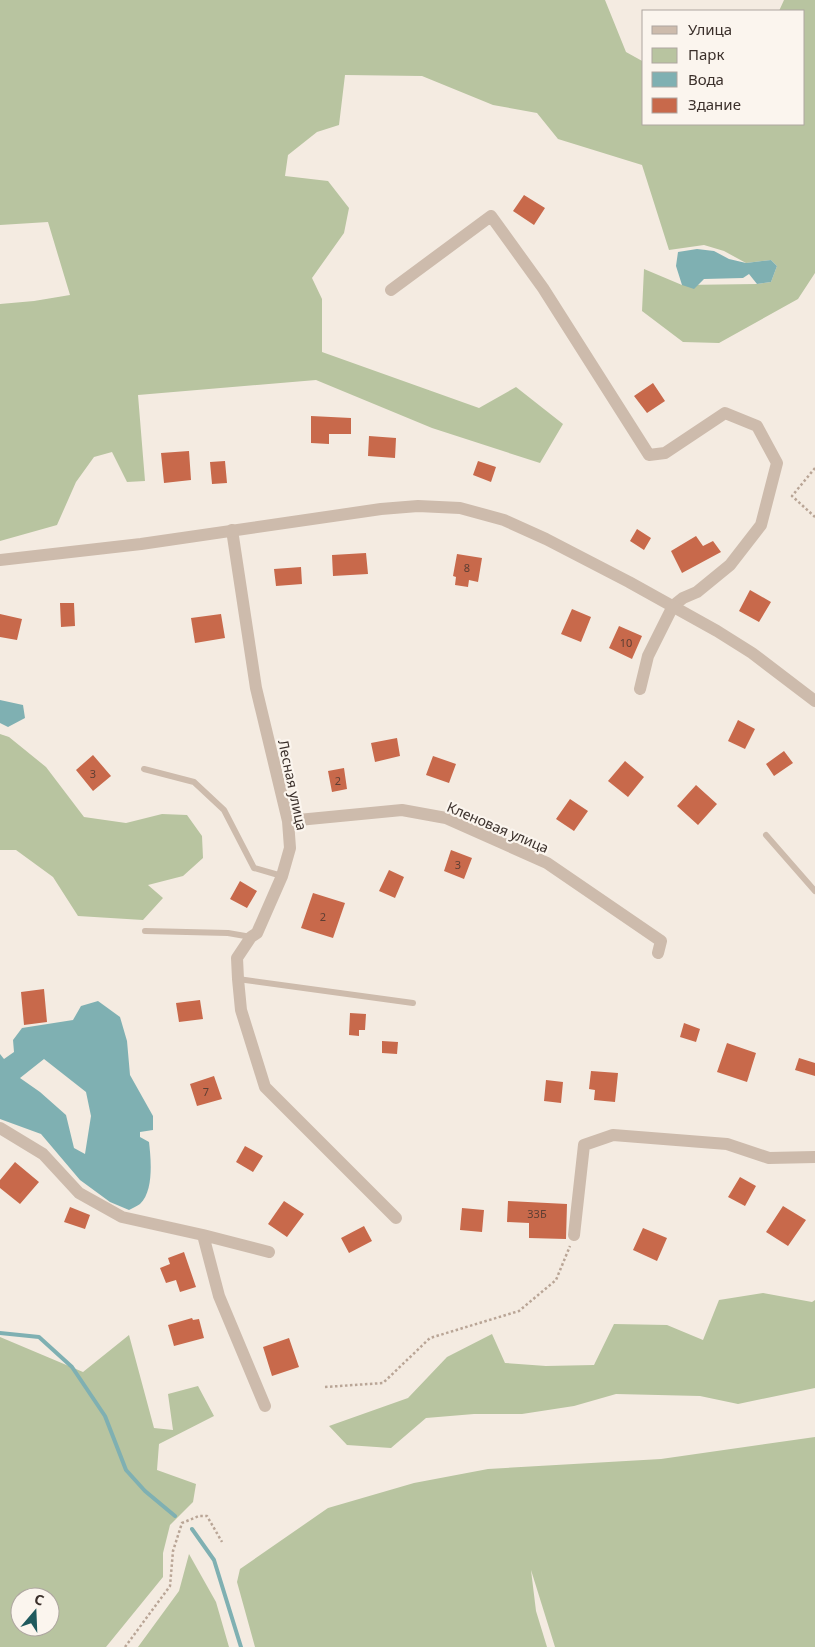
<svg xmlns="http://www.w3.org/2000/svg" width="815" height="1647" font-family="'Noto Sans',sans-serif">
<rect width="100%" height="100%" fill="#f4ebe1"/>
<path fill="#b8c4a0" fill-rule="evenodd" d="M 0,0 L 605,0 L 626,52 L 644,62 L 644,124 L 804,124 L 804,11 L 779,11 L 784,0 L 815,0 L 815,273 L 798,299 L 719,343 L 683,342 L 642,311 L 644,269 L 682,285 L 757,284 L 771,282 L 777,266 L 771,260 L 746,263 L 724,251 L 704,245 L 669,250 L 642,165 L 558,139 L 537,113 L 493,105 L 422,76 L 345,75 L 339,125 L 317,132 L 288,155 L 285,176 L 328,181 L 349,208 L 344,233 L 312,278 L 322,299 L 322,352 L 479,408 L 516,387 L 563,424 L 540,463 L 432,428 L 316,380 L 138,395 L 145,481 L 127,482 L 112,452 L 94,457 L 76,482 L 57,525 L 0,541 L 0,304 L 34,301 L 70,295 L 48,222 L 0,225 Z
M 0,734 L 9,737 L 46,767 L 84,817 L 126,823 L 162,814 L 187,815 L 202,836 L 203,858 L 183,876 L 148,885 L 163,898 L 143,920 L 78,916 L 53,877 L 16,850 L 0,850 Z
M 763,1293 L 812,1302 L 815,1300 L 815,1388 L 738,1404 L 700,1396 L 616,1394 L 574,1406 L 522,1414 L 474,1414 L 426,1418 L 391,1448 L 347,1445 L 329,1426 L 408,1398 L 447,1357 L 492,1334 L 505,1363 L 546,1366 L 594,1365 L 614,1324 L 667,1325 L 703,1340 L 719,1300 Z
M 129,1335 L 154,1428 L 173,1430 L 168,1394 L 198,1386 L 214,1416 L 159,1444 L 157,1470 L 196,1484 L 193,1502 L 170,1525 L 163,1553 L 163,1577 L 106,1647 L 0,1647 L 0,1337 L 83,1372 ZM 20,1597 L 50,1597 L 50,1627 L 20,1627 Z
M 815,1437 L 815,1647 L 555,1647 L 531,1570 L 536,1611 L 547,1647 L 255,1647 L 237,1582 L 240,1569 L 328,1508 L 414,1483 L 488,1469 L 661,1459 Z
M 189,1554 L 216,1602 L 229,1647 L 138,1647 L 179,1591 Z"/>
<path fill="#7fb0b2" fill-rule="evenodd" d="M 697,249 L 714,251 L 729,259 L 746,263 L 771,260 L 777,266 L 771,282 L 757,284 L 749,274 L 743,278 L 704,279 L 694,289 L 682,285 L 676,266 L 678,252 Z
M 0,700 L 23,705 L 25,718 L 8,727 L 0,723 Z
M 98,1001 L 120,1017 L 127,1041 L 130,1075 L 153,1116 L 153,1130 L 140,1132 L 140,1137 L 149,1142 C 151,1159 154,1191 140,1204 C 137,1206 133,1208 129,1210 L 110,1202 L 80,1180 L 41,1134 L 0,1119 L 0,1054 L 4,1059 L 14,1052 L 13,1040 L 22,1028 L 73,1020 L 81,1006 ZM 44,1059 L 86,1092 L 91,1116 L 85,1154 L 74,1148 L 66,1115 L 40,1092 L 20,1078 Z"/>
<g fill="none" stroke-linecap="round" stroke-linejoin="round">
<path stroke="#7fb0b2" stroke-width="4" d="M 0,1333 L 39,1337 L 72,1367 L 105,1416 L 126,1470 L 145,1491 L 175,1516
M 192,1529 L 214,1560 L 241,1647"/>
</g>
<path fill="#c8694b" d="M 524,195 L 545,208 L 534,225 L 513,211 Z
M 653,383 L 665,401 L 647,413 L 634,396 Z
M 311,416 L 351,418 L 351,434 L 329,434 L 329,444 L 311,443 Z
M 369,436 L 396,438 L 395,458 L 368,456 Z
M 189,451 L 191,480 L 164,483 L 161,453 Z
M 225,461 L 227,483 L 212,484 L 210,462 Z
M 478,461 L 496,467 L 491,482 L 473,475 Z
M 637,529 L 651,538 L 644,550 L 630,541 Z
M 696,536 L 703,546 L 713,541 L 721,552 L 682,573 L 671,551 Z
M 366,553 L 368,574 L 333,576 L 332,555 Z
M 457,554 L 482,558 L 478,582 L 469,580 L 468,587 L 455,585 L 456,577 L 453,576 Z
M 301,567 L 302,584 L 276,586 L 274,569 Z
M 750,590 L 771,602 L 759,622 L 739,611 Z
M 60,603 L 74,603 L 75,626 L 61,627 Z
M 572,609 L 591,617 L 581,642 L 561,634 Z
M 0,614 L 22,619 L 17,640 L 0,637 Z
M 221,614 L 225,638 L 195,643 L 191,618 Z
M 619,626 L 642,636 L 632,659 L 609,648 Z
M 738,720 L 755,729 L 745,749 L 728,741 Z
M 397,738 L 400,756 L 375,762 L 371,743 Z
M 784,751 L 793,763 L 774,776 L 766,764 Z
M 93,755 L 111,776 L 93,791 L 76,770 Z
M 433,756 L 456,764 L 449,783 L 426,775 Z
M 625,761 L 644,777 L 628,797 L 608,781 Z
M 344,768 L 347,789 L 332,792 L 328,771 Z
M 696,785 L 717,804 L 698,825 L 677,806 Z
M 570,799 L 588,811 L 574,831 L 556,819 Z
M 451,850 L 472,858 L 464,879 L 444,871 Z
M 389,870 L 404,877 L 395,898 L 379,891 Z
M 240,881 L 257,891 L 247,908 L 230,899 Z
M 313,893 L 345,903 L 333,938 L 301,928 Z
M 44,989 L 47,1022 L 24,1025 L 21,992 Z
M 200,1000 L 203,1019 L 179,1022 L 176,1003 Z
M 350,1013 L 366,1014 L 365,1030 L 359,1030 L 359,1036 L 349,1035 Z
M 684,1023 L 700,1029 L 696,1042 L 680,1037 Z
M 382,1041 L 398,1042 L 397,1054 L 382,1053 Z
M 727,1043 L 756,1053 L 747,1082 L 717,1072 Z
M 799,1058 L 815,1063 L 815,1076 L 795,1070 Z
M 591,1071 L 618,1073 L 615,1102 L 594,1100 L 595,1090 L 589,1089 Z
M 214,1076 L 222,1099 L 197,1106 L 190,1084 Z
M 546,1080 L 563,1082 L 561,1103 L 544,1101 Z
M 245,1146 L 263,1156 L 253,1172 L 236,1162 Z
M 15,1162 L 39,1182 L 20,1204 L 0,1188 L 0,1180 Z
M 740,1177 L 756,1186 L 745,1206 L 728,1197 Z
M 284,1201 L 304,1214 L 287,1237 L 268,1224 Z
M 508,1201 L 567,1204 L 566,1239 L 529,1238 L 529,1223 L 507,1222 Z
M 783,1206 L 806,1220 L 788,1246 L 766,1232 Z
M 70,1207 L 90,1215 L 85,1229 L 64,1222 Z
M 462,1208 L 484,1210 L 482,1232 L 460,1230 Z
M 364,1226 L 372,1241 L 349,1253 L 341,1238 Z
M 643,1228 L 667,1238 L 657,1261 L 633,1250 Z
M 184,1252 L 196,1287 L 180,1292 L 176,1280 L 166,1283 L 160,1268 L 170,1264 L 168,1258 Z
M 192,1318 L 193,1320 L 199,1319 L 204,1338 L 174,1346 L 168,1325 Z
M 289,1338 L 299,1367 L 272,1376 L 263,1347 Z"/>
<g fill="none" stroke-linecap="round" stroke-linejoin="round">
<path stroke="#b9a596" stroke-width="2.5" stroke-dasharray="2.5 2.5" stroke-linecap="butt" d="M 815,468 L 792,496 L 815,517
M 325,1387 L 383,1383 L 430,1338 L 519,1311 L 556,1280 L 570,1246
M 125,1647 L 170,1586 L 173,1551 L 182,1523 L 199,1516 L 207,1516 L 222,1542"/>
<path stroke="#cdbbac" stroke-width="6" d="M 144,769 L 194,782 L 224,810 L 254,868 L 282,876
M 766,835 L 815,891
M 145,931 L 228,933 L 251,937
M 238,979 L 413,1003"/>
<path stroke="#cdbbac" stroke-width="12" d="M 391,290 L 491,216 L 543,288 L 649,455 L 665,453 L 725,413 L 757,426 L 777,463 L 761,525 L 730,565 L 697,592 L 683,598 L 673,606 L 648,656 L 640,689
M 232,530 L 256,688 L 288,821 L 290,848 L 282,876 L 257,933 L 251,937 L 237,958 L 238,979 L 241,1010 L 265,1087 L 396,1218
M 288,821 L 402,810 L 446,818 L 547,863 L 661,941 L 658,953
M 0,1128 L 43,1154 L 79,1193 L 122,1217 L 203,1235 L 269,1252
M 203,1235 L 219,1296 L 265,1406
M 574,1235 L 584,1145 L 613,1135 L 727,1144 L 769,1158 L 815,1157"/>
<path stroke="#cdbbac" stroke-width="12" d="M 0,560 L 141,544 L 381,509 L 418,506 L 460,508 L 504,520 L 546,539 L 629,582 L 717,631 L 752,653 L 815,701"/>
</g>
<g text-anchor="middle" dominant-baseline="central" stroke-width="4.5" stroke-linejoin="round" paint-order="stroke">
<g font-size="11" fill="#5e3e33">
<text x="467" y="567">8</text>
<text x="626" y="642">10</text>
<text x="93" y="773">3</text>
<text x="338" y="780">2</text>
<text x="458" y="864">3</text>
<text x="323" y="916">2</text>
<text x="206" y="1091">7</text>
<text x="537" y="1213">33Б</text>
</g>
<g font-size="14" fill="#3b302b" stroke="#fbf5ee">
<text transform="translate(293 785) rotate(78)">Лесная улица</text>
<text transform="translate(498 827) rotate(23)">Кленовая улица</text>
</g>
</g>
<rect x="642" y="10" width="162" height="115" fill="#fbf5ee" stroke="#aea6a0"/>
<rect x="652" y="26" width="25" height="8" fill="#cdbbac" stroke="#aea6a0"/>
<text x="688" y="35" font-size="15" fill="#3b302b">Улица</text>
<rect x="652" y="48" width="25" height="15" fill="#b8c4a0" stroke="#aea6a0"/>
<text x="688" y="60" font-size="15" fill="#3b302b">Парк</text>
<rect x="652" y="72" width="25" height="15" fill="#7fb0b2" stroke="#aea6a0"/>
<text x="688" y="85" font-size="15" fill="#3b302b">Вода</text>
<rect x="652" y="98" width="25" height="15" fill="#c8694b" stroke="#aea6a0"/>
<text x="688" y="110" font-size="15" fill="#3b302b">Здание</text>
<g transform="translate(35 1612) rotate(19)"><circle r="24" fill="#fbf5ee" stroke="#aea6a0"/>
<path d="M0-4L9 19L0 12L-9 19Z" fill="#1f5a5e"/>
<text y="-8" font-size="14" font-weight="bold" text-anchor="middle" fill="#3b302b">С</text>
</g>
</svg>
